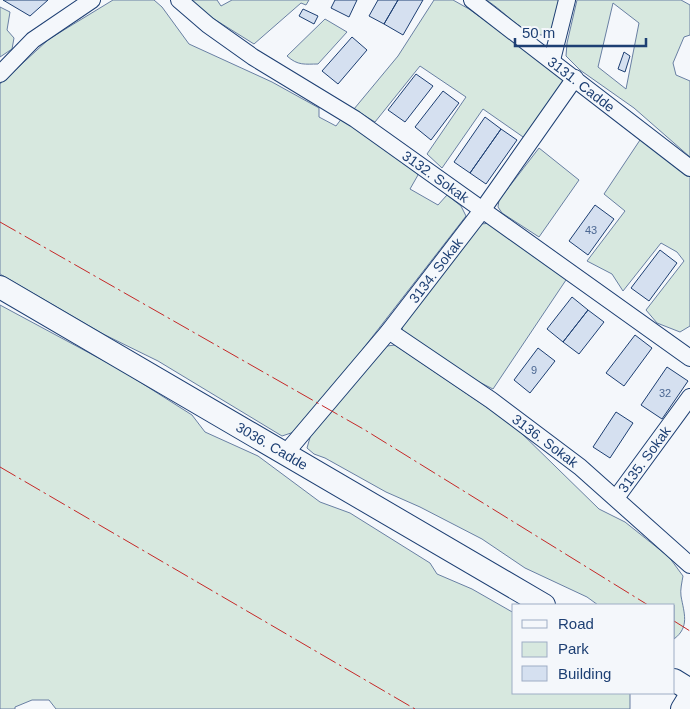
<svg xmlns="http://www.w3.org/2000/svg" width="690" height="709" font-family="Arial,sans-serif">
<rect width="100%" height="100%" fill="#f4f7fb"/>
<path fill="#d7e8df" stroke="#687fa3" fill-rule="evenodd" d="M 113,0 L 154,0 L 162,7 L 189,44 L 272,82 L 319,108 L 319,117 L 336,126 L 342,118 L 416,170 L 418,175 L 410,189 L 438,205 L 447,195 L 461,206 L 466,216 L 300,430 L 282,436 L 158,361 L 103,334 L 0,274 L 0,84 L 49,39 Z
M 192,0 L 217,0 L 221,6 L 232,0 L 309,0 L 306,5 L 301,3 L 254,44 L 206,14 Z
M 434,0 L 453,0 L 469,9 L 564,77 L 563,89 L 526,139 L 483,109 L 442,168 L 427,154 L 466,97 L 420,66 L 375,122 L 354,109 L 398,56 Z
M 486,0 L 561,0 L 551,34 C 526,41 507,12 486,0 Z
M 577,0 L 681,0 L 690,5 L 690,35 L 684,37 L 673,63 L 676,75 L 690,81 L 690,157 L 634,108 L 580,70 L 566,56 L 567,43 ZM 613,3 L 639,23 L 626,89 L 598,67 Z
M 0,7 L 10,12 L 7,30 L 14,38 L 12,49 L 0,57 Z
M 325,19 L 347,32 L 318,64 C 305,64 298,66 287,56 Z
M 642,137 L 690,176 L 690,326 L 680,332 L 657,323 L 646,310 L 684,261 L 677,252 L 661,243 L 623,291 L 612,274 L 587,261 L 625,211 L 604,194 Z
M 539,148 L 579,180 L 539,237 L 502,213 L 498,207 L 499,200 Z
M 491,223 L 568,277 L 493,389 L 463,374 L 407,336 L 402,329 L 403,324 L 481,224 Z
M 0,305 L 121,370 L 192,415 L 205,432 L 258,456 L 320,502 L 350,513 L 430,563 L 437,574 L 472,589 L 514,613 L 514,693 L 630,693 L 630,709 L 56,709 L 49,700 L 32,700 L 15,707 L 15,709 L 0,709 Z
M 395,345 L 513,425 L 599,509 L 625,522 L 669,557 L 683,576 C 682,582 680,590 681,596 C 684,613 690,627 674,639 L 674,605 L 598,605 L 587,597 L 525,568 L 482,539 L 420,507 L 386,492 L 325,458 L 314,454 L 307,448 L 311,434 L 387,346 Z"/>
<path fill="#d5e0f0" stroke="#1d3f73" d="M 3,0 L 48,0 L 30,16 Z
M 335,0 L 357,0 L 349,17 L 331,8 Z
M 378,0 L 398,0 L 384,24 L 369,16 Z
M 398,0 L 423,0 L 403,35 L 384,24 Z
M 303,9 L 318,16 L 314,24 L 299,16 Z
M 352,37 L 367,50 L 338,84 L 322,71 Z
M 624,52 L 630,56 L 625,72 L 618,69 Z
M 416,74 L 433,86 L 405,122 L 388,110 Z
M 443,91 L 459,103 L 431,140 L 415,127 Z
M 485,117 L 501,129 L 470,173 L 454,162 Z
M 501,129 L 517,140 L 486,184 L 470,173 Z
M 595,205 L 614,219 L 588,255 L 569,241 Z
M 660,250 L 677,263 L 649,301 L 631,288 Z
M 572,297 L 588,310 L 563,342 L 547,329 Z
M 588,310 L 604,322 L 579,354 L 563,342 Z
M 635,335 L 652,348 L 624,386 L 606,373 Z
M 538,348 L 555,361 L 530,393 L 514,380 Z
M 667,367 L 688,381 L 662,419 L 641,405 Z
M 616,412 L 633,423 L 610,458 L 593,447 Z"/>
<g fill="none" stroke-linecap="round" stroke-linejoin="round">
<defs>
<g id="street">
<path id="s1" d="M 179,0 L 208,25 L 253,57 L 355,119 L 690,358"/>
<path id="s2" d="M 472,0 L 690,168"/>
<path d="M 552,60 L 567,0"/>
<path d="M 0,74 L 33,40 L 92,0"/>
<path id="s3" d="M 389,331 L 491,400 L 580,467 L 690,565"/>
<path id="s4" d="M 284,455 L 389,331 L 483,209 L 575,78"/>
<path id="s5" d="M 616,498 L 690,397"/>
</g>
<g id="secondary">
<path id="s6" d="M 0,287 L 544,605"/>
<path d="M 674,680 L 690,690"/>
<path d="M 682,709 L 690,696"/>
</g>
</defs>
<use href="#street" stroke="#1d3f73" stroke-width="18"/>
<use href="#secondary" stroke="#1d3f73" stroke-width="24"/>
<use href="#street" stroke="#f4f7fb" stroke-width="16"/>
<use href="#secondary" stroke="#f4f7fb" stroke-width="22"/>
<path stroke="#c62828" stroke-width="1" stroke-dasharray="18 4 2.5 4" stroke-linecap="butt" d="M 0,222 L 365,430 L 648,605
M 0,467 L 415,709
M 674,621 L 690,631"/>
</g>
<g text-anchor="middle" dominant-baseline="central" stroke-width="4" stroke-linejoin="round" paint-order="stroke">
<g font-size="11" fill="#4b6792">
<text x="591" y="230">43</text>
<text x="534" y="370">9</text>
<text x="665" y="393">32</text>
</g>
<g font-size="14" fill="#1d3f73" stroke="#f4f7fb">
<text stroke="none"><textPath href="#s2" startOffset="138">3131. Cadde</textPath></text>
<text stroke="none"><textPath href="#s1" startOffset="312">3132. Sokak</textPath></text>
<text stroke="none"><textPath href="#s4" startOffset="239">3134. Sokak</textPath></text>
<text stroke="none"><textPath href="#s3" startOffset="191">3136. Sokak</textPath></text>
<text stroke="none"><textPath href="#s6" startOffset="315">3036. Cadde</textPath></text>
<text stroke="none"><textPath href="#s5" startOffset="48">3135. Sokak</textPath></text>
</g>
</g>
<rect x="512" y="604" width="162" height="90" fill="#f4f7fb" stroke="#9eadc5"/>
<rect x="522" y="620" width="25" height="8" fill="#f4f7fb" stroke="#9eadc5"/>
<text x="558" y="629" font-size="15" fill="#1d3f73">Road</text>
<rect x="522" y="642" width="25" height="15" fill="#d7e8df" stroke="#9eadc5"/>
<text x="558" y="654" font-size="15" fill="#1d3f73">Park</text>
<rect x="522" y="666" width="25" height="15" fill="#d5e0f0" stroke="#9eadc5"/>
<text x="558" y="679" font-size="15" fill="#1d3f73">Building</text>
<path d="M515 38v8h131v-8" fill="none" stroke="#1d3f73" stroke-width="2.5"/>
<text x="522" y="38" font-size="15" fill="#1d3f73" stroke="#f4f7fb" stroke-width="4" paint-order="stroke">50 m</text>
</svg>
